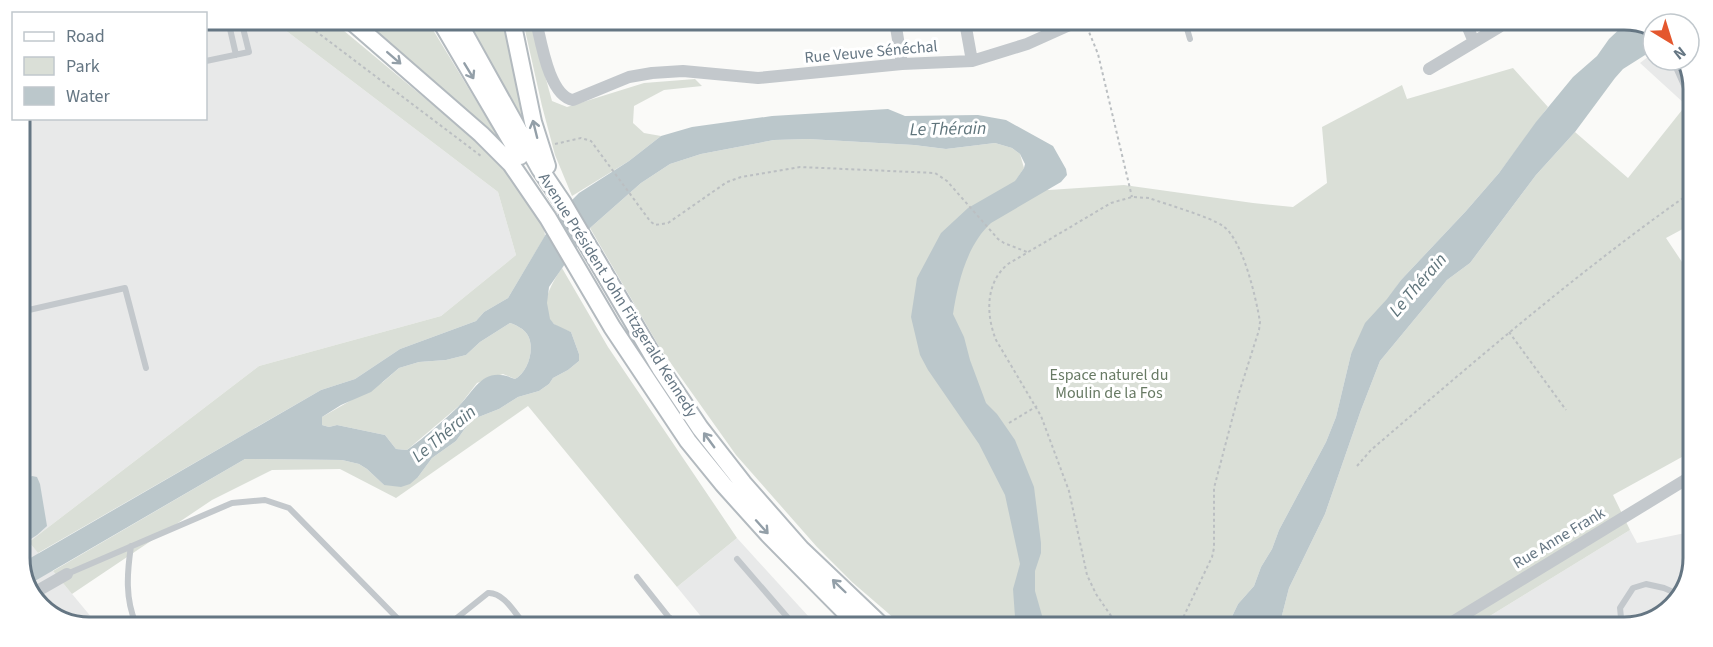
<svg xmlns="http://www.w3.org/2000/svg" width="1713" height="647" font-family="'Source Sans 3',sans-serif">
<rect width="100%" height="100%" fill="#fafaf8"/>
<path fill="#e8e9e9" d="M 206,20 L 272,20 L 498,192 L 516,255 L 441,316 L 259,366 L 29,542 L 97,624 L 66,624 L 34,601 L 20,563 L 20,119 L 206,118 Z
M 1653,53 L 1653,60 L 1684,60 L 1693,84 L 1693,127 L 1686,105 L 1640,63 Z
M 1630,530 L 1637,543 L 1690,532 L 1690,581 L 1666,613 L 1625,627 L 1472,627 Z
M 737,538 L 809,617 L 820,626 L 708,625 L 677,587 Z"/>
<path fill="#dadfd7" d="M 272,20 L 331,20 L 469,135 L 498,161 L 544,226 L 545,236 L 508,298 L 484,312 L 476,321 L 400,349 L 355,379 L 321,390 L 38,553 L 29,542 L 259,366 L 441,316 L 516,255 L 498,192 Z
M 360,20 L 427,20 L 500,140 L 497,142 Z
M 467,20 L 507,21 L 531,133 Z
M 523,21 L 530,21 L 552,101 L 567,107 L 644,83 L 695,79 L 702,86 L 664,90 L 634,106 L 633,123 L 644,133 L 661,136 L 629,161 L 572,196 L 555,155 L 542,106 Z
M 1513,68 L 1548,107 L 1499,173 L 1466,211 L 1401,280 L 1351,354 L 1336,417 L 1326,442 L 1279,530 L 1272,549 L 1261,567 L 1254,586 L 1238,604 L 1227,627 L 903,626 L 852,582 L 817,547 L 736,455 L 660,348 L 590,228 L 641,183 L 670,164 L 701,154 L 774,140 L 808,139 L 914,145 L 946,149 L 995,143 L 1012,148 L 1020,154 L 1024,168 L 1016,180 L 1049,190 L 1124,185 L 1253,203 L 1293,207 L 1327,183 L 1322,127 L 1402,85 L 1407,99 Z
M 1686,105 L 1693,127 L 1692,224 L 1666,238 L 1692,277 L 1691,452 L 1613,495 L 1630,530 L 1472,627 L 1279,627 L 1289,588 L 1325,514 L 1361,410 L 1380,361 L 1447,280 L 1470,263 L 1536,175 L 1575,132 L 1628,178 Z
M 562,268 L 608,347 L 737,538 L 677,587 L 528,406 L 396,498 L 340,469 L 272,470 L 212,500 L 72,594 L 53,571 L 245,459 L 342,460 L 359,464 L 367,469 L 384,485 L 418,477 L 432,458 L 456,441 L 471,420 L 499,409 L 518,397 L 539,391 L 549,384 L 553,378 L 568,370 L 579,361 L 579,354 L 571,332 C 565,330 557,327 553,323 C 536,308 553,281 562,268 Z
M 510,323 C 516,325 524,329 527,334 C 536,347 528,373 515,379 L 503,374 L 477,383 L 460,405 L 407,450 L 396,449 L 385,435 L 337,425 L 329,427 L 322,425 L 322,417 L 383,382 L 399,368 L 419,362 L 446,360 L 466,355 L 480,342 Z"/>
<path fill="#bbc7cb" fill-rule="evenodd" d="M 1626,23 L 1647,23 L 1653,28 L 1653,50 L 1623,69 L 1615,78 L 1575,132 L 1536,175 L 1470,263 L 1447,280 L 1380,361 L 1361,410 L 1325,514 L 1289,588 L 1279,627 L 1227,627 L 1238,604 L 1254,586 L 1261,567 L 1272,549 L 1279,530 L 1326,442 L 1336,417 L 1351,354 L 1365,323 L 1387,299 L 1401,280 L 1466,211 L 1499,173 L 1536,122 L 1573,77 L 1597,56 L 1609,39 Z
M 888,109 L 905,116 L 978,115 L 1006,120 L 1053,146 L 1066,169 L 1067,175 L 1061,182 L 991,223 C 967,245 958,282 953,314 L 964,337 L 970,360 L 986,403 L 997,414 L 1015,440 L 1034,487 L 1041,543 L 1041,553 L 1035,571 L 1035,591 L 1045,626 L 1018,626 L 1015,617 L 1013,589 L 1020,564 L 1005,495 L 979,444 L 928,370 L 920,355 L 911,317 L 917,278 L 941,233 L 968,208 L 1015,181 L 1024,168 L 1025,164 L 1020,154 L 1012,148 L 995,143 L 946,149 L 914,145 L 808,139 L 774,140 L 701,154 L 670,164 L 641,183 L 590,228 L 549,287 L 547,303 L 550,319 L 554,324 L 571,332 L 579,354 L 579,361 L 568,370 L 553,378 L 549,384 L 539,391 L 518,397 L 499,409 L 471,420 L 456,441 L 432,458 L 418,477 L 410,484 L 401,487 L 384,485 L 367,469 L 359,464 L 342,460 L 245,459 L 28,585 L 20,564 L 321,390 L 355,379 L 400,349 L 476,321 L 484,312 L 508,298 L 556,217 L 569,203 L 579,193 L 629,161 L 661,136 L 692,127 L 772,116 ZM 510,323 C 516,325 524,329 527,334 C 536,347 528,373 515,379 C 483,365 476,389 458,407 C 442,422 425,437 407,450 L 396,449 L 385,435 L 337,425 L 329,427 L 322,425 L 322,417 L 341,405 L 371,392 L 399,368 L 419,362 L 446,360 L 466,355 L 480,342 Z
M 32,476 L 37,477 L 40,484 L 47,526 L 37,535 L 20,546 L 20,483 Z"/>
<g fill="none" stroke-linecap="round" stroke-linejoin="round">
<defs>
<path id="secondary" d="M 350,20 L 481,134 L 511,164 L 548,218 L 612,327 L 688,441 L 723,484 L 768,534 L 859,626
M 440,20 L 520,156
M 457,20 L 540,169 L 563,203 L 660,368 L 700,428 L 743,483 L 801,549 L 882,626
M 512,21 L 533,122 L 547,166"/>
</defs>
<use href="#secondary" stroke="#b3babf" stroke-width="20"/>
<path stroke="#bbbfc2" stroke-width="2" stroke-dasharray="3 3" stroke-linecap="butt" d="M 301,20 L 481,156
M 1087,27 L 1098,54 L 1132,197
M 555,144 L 581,138 L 591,141 L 650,221 L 655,225 L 668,223 L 727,182 L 741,177 L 800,167 L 935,173 L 947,181 L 998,239 L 1004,243 L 1027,252
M 1509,332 L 1566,410
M 1009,423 L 1037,406
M 1357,466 L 1371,450 C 1476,360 1580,270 1693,191
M 1118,626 L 1096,594 L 1087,575 L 1069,491 L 1041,416 L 996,340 C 986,315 985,283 1008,264 L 1111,203 L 1132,197 L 1149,198 C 1168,205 1208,216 1223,226 C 1243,240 1256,298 1260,322 L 1259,330 L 1239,393 L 1214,488 L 1214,548 L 1212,557 L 1182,620 L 1173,626 L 1157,626"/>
<path stroke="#c3c8cc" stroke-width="6" d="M 228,20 L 236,55
M 1185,22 L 1190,39
M 206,61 L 249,52 L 241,20
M 20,312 L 125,288 L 146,368
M 131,546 C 127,573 125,599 136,624
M 737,559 L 794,625
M 67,574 L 232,503 L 265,500 L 289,508 L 404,625
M 637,577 L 675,625
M 448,625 L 488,593 C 504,592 515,614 525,625
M 661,625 L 670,618
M 1622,627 L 1620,608 L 1633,588 L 1646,584 L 1664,588 L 1680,595"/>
<path stroke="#c3c8cc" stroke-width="12" d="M 536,21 C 541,41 549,96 573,100 L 629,77 L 652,73 L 683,71 L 758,78 L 902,64 L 972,61 L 1027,44 L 1076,22
M 895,21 L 902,64
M 965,22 L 972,61
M 1466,23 L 1474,42
M 1676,60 L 1693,98
M 1429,69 L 1499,27
M 32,594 L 67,574
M 1444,627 L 1690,477"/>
<use href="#secondary" stroke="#fff" stroke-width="16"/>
</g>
<defs><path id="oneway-shaft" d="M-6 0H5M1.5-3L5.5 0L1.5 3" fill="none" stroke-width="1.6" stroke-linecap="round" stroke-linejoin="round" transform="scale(1.5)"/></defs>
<g stroke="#939fa8">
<use href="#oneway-shaft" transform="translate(394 58) rotate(41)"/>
<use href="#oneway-shaft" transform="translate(469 71) rotate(59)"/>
<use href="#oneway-shaft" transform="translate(535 129) rotate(-104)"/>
<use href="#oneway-shaft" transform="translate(709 440) rotate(-126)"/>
<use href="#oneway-shaft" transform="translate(762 527) rotate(48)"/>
<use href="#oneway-shaft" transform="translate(839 586) rotate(-136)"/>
</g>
<g text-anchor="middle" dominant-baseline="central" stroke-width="6" stroke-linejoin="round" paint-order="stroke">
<g font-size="16" fill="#657683" stroke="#fff">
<text transform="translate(871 52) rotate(-5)">Rue Veuve Sénéchal</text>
<text transform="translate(618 295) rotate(58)">Avenue Président John Fitzgerald Kennedy</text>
<text transform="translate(1559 538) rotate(-31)">Rue Anne Frank</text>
</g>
<g font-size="16" fill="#687a64" stroke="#fff">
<text x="1109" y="375">Espace naturel du<tspan x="1109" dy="18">Moulin de la Fos</tspan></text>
</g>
<g font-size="18" font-style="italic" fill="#60757c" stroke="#fff">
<text transform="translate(948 129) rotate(-1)">Le Thérain</text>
<text transform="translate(1418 285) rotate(-49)">Le Thérain</text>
<text transform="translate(444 434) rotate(-40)">Le Thérain</text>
</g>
</g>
<path d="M0 0H1713V647H0ZM89 30H1624A59 59 0 0 1 1683 89V558A59 59 0 0 1 1624 617H89A59 59 0 0 1 30 558V89A59 59 0 0 1 89 30Z" fill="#fff" fill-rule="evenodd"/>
<path fill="none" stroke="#657683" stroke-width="3" d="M89 30H1624A59 59 0 0 1 1683 89V558A59 59 0 0 1 1624 617H89A59 59 0 0 1 30 558V89A59 59 0 0 1 89 30Z"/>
<rect x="12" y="12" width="195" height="108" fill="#ffffff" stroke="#c1c8cd" stroke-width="1.5"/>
<rect x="24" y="32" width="30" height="9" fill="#ffffff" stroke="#c1c8cd" stroke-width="1.5"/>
<text x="66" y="42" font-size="18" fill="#657683">Road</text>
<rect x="24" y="57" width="30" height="18" fill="#dadfd7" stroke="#c1c8cd" stroke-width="1.5"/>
<text x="66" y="72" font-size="18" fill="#657683">Park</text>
<rect x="24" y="87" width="30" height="18" fill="#bbc7cb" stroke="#c1c8cd" stroke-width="1.5"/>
<text x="66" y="102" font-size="18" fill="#657683">Water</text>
<g transform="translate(1671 42) rotate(142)"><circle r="28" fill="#ffffff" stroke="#c1c8cd" stroke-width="1.5"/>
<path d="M0-4.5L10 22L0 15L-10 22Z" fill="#e4572e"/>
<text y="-9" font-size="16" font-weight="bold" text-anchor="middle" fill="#657683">N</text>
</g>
</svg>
